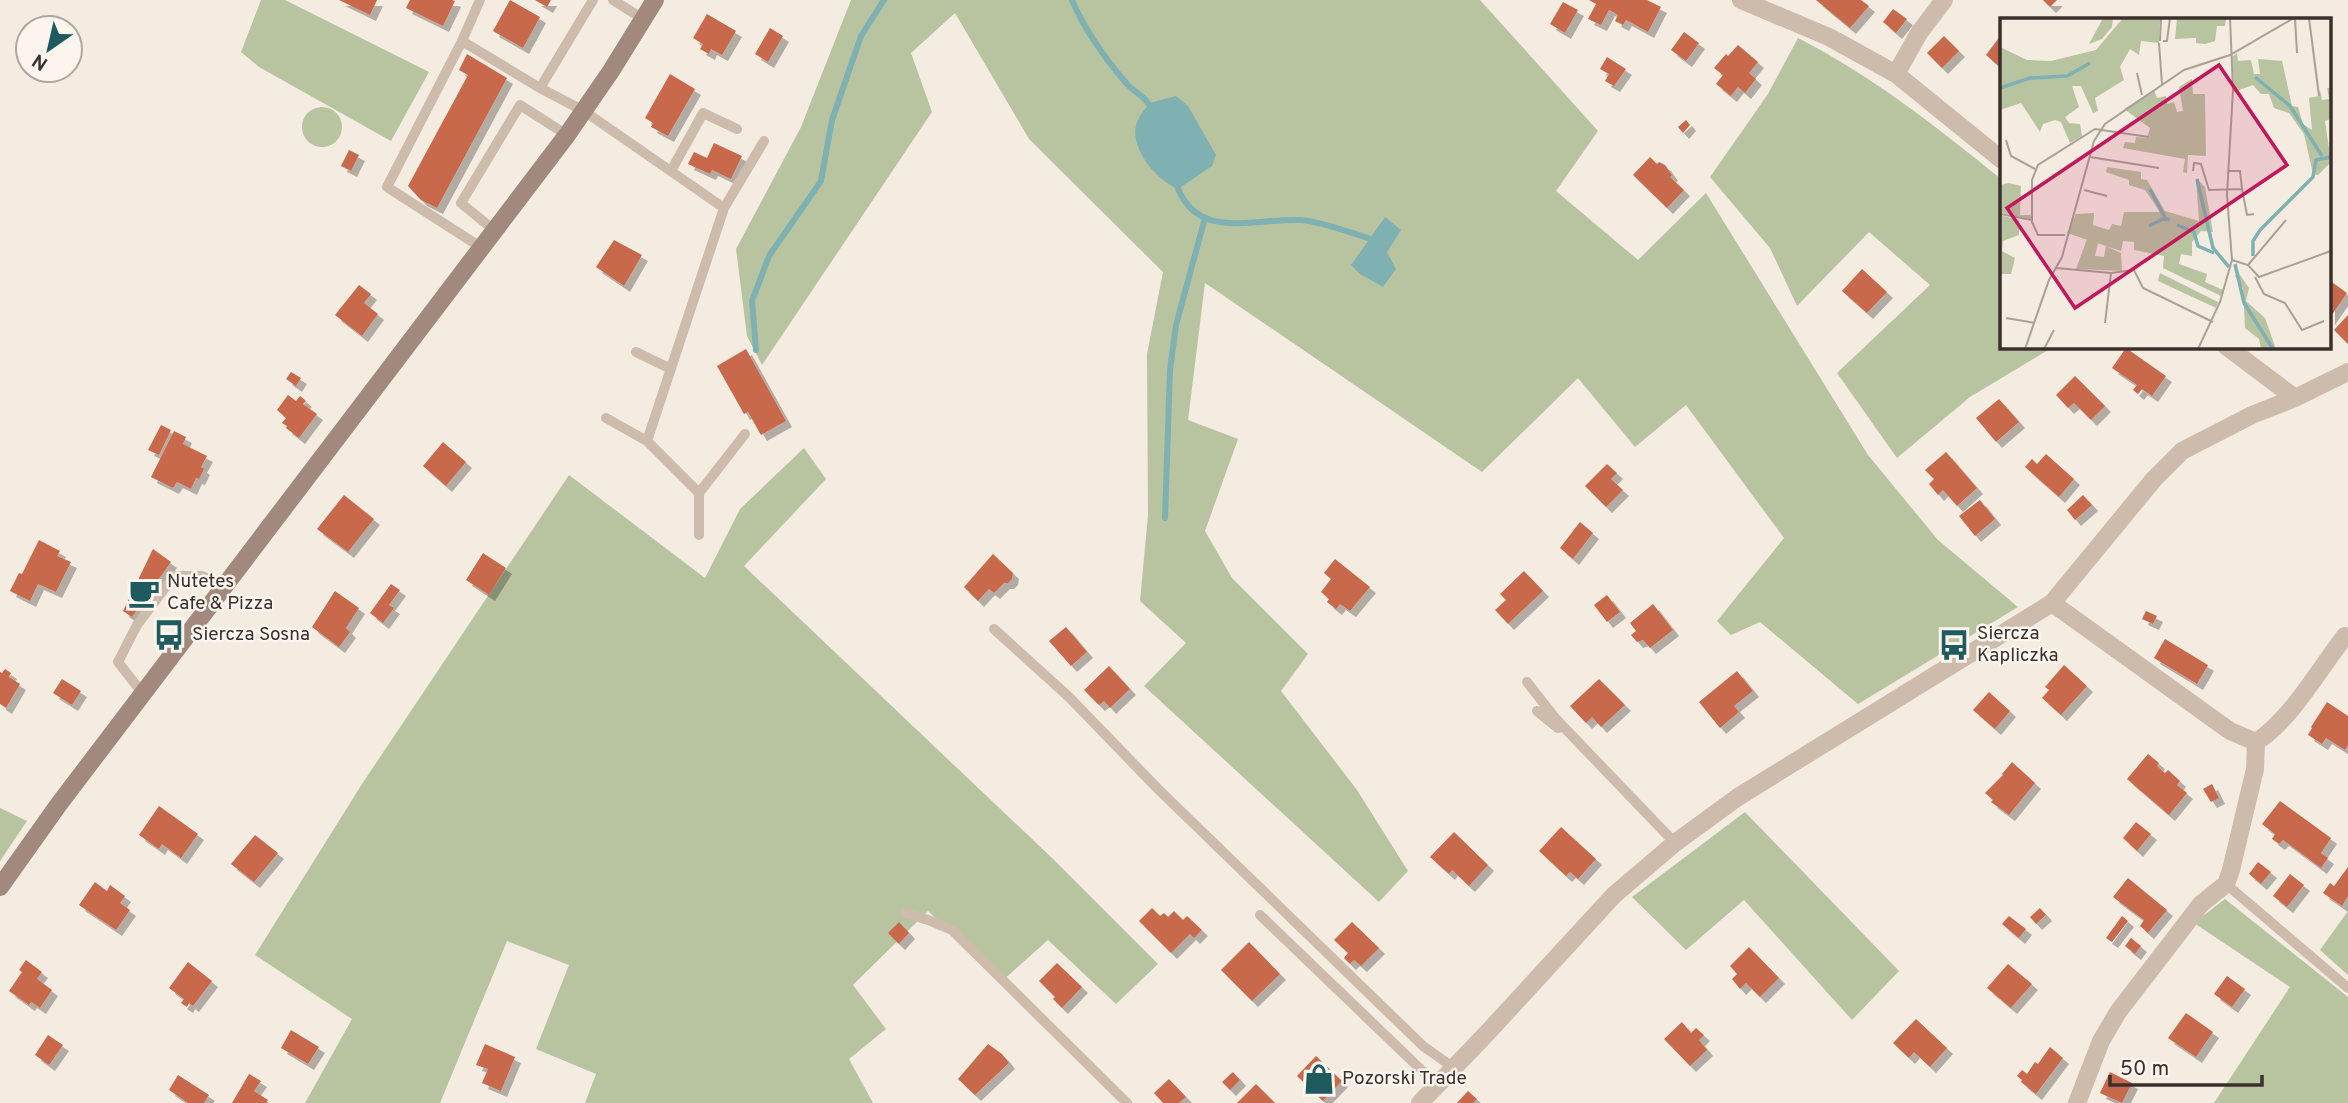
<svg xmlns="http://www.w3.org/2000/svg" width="2348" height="1103" font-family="Overpass,sans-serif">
<defs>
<filter id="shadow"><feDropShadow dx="6" dy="6" stdDeviation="0" flood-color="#0004"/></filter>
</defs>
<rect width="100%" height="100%" fill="#f4ebe1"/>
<path fill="#b8c4a0" d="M 261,0 L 285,0 L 429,72 L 391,141 L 259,67 L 241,52 Z
M 851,0 L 1480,0 L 1598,131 L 1556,191 L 1638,260 L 1706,193 L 1868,455 L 1938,540 L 2018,607 L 1858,704 L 1760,622 L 1731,635 L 1717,621 L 1784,538 L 1686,405 L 1635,447 L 1578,378 L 1482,472 L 1205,283 L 1188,420 L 1238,439 L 1205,531 L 1232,578 L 1308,654 L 1281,691 L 1357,790 L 1408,871 L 1379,902 L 1144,686 L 1186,643 L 1140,601 L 1148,515 L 1147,354 L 1163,272 L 1029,139 L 955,13 L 911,53 L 932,112 L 762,365 L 747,336 L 736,249 L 801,127 Z
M 1798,38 C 1872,76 1937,127 2001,179 L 2002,346 L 2053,347 L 1970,397 L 1897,458 L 1837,373 L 1930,285 L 1869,232 L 1797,306 L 1770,248 L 1710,177 L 1768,94 Z
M302 127a20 20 0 1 1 40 0a20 20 0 1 1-40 0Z
M 804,448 L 826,479 L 744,566 L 1052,858 L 1158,964 L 1116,1004 L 1048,940 L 1001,982 L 928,911 L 853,985 L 886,1029 L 849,1059 L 873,1103 L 585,1103 L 596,1074 L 536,1049 L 569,965 L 507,941 L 440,1103 L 305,1103 L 352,1019 L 255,955 L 362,784 L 569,475 L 705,578 L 740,509 Z
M 0,808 L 27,821 L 0,861 Z
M 1745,812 L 1899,971 L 1852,1020 L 1744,900 L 1686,950 L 1632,897 Z
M 2225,899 L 2348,997 L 2348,1103 L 2214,1103 L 2290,987 L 2194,923 Z
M 2348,911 L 2348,975 L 2320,950 Z"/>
<path fill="#7fb0b2" d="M 1176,96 L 1188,106 L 1216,155 L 1212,166 L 1178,189 C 1156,180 1128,147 1137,122 C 1140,115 1146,108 1149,103 Z
M 1385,217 L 1401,230 L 1387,252 L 1396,269 L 1383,287 L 1360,274 L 1351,265 Z"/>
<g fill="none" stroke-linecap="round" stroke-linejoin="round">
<path stroke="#7fb0b2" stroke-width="6" d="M 1072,0 C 1085,31 1104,57 1126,83 C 1134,92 1148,98 1152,110
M 1176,183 C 1195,242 1254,218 1300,220 C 1320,221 1348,232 1368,238
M 756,350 L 752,301 L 769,256 L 821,181 L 832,120 L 861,36 L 884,0
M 1165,518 L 1170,370 L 1176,325 L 1205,218"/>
</g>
<path fill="#c8694b" filter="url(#shadow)" d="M 339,0 L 377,0 L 370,15 Z
M 410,0 L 452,0 L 455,1 L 443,26 L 406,8 Z
M 510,0 L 540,17 L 523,48 L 493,31 Z
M 535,0 L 551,0 L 547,7 Z
M 1589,0 L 1647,0 L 1661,7 L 1648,32 L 1626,20 L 1623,25 L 1615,21 L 1618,15 L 1609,10 L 1601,25 L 1588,19 L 1596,4 Z
M 1816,0 L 1861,0 L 1869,6 L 1850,28 Z
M 2043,0 L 2057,0 L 2050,7 Z
M 1563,2 L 1578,10 L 1565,33 L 1550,24 Z
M 1893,9 L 1907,19 L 1896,33 L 1883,22 Z
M 707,14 L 736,31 L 722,55 L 711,49 L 709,54 L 700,49 L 703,44 L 693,38 Z
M 770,28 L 783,36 L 768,62 L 755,54 Z
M 1684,32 L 1699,43 L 1686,61 L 1671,50 Z
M 2001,35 L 2001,68 L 1986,55 Z
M 1944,36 L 1959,51 L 1942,68 L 1927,53 Z
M 1738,45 L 1758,62 L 1749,73 L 1756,79 L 1745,93 L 1738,87 L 1731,96 L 1716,84 L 1723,75 L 1714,68 L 1726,54 L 1728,56 Z
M 467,54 L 507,78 L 437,208 L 421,200 L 408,186 L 468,75 L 459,70 Z
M 1607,57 L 1626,69 L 1614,86 L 1605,81 L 1609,74 L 1600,69 Z
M 670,74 L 695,89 L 668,136 L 651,127 L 653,123 L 645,118 Z
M 1686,120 L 1690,125 L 1683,133 L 1678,127 Z
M 714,143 L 742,156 L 731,179 L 712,170 L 710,174 L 688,164 L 694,152 L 707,158 Z
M 349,150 L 359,155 L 351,171 L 341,166 Z
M 1650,157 L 1657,164 L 1659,162 L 1665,165 L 1672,175 L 1670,177 L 1684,190 L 1667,208 L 1633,175 Z
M 614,240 L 642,255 L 624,286 L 596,267 Z
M 1862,269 L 1887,292 L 1867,313 L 1842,291 Z
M 2329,280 L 2347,293 L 2329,319 Z
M 359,285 L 371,294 L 364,303 L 378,314 L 362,336 L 335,315 Z
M 2348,315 L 2348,344 L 2334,330 Z
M 2126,348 L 2166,376 L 2152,396 L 2142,389 L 2138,394 L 2133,390 L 2137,385 L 2112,368 Z
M 746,349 L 786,421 L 761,435 L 748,412 L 744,414 L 717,366 Z
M 291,372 L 301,378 L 296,386 L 286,379 Z
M 2075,376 L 2105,406 L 2091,420 L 2074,403 L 2068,408 L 2056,395 Z
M 288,395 L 296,401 L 300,396 L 306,401 L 303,404 L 317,414 L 299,438 L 286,428 L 287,426 L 282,423 L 286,418 L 277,410 Z
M 1999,399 L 2019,422 L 1996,442 L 1976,418 Z
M 161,425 L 171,430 L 159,455 L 148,450 Z
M 174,431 L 186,437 L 183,444 L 207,456 L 201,467 L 204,469 L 199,479 L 196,478 L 191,489 L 177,482 L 173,488 L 151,477 Z
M 443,442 L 466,462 L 446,486 L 423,466 Z
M 1946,452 L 1977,488 L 1957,506 L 1943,490 L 1938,495 L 1929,484 L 1934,479 L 1925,470 Z
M 2046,454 L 2074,479 L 2059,497 L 2025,467 L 2032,459 L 2037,464 Z
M 1607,464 L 1617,473 L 1611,479 L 1623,490 L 1606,507 L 1585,486 Z
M 344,495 L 374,519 L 348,552 L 317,529 Z
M 2083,495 L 2092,505 L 2075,520 L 2067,510 Z
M 1980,500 L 1995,519 L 1975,536 L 1959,516 Z
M 1580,522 L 1593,533 L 1573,559 L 1560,548 Z
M 39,540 L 60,551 L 57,556 L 71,562 L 56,592 L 38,584 L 30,601 L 10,591 L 19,573 L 22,574 Z
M 153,549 L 171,562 L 132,617 L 123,611 Z
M 483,553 L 506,568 L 489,595 L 466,580 Z
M 993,554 L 1013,573 L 1012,579 L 1008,583 L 1004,583 L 994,593 L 989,589 L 978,601 L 964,587 Z
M 1335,559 L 1370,587 L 1350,611 L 1340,604 L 1336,609 L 1327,602 L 1329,599 L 1321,592 L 1331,579 L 1324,573 Z
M 1524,571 L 1543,591 L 1508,624 L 1495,610 L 1506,600 L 1500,594 Z
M 391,584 L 400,590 L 389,605 L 394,608 L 383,623 L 370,613 Z
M 335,591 L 359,608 L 346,628 L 350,632 L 339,647 L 312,627 Z
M 1607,595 L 1620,612 L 1607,622 L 1594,605 Z
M 1653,604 L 1673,630 L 1650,648 L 1643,640 L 1637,642 L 1631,635 L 1636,631 L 1630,623 Z
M 2146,611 L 2157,616 L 2153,624 L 2142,619 Z
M 1066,627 L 1087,652 L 1071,666 L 1049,641 Z
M 2165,639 L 2208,665 L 2197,684 L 2154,658 Z
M 2064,665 L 2087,686 L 2061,715 L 2042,698 L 2049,690 L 2045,687 Z
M 1109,666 L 1130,689 L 1110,708 L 1104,701 L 1099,705 L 1084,690 Z
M 5,669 L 11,673 L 9,677 L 20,684 L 6,708 L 0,704 L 0,672 L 2,673 Z
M 1737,671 L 1753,691 L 1734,706 L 1739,712 L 1720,728 L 1699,702 Z
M 62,679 L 81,691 L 72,705 L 53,693 Z
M 1599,679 L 1625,705 L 1601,727 L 1592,717 L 1586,723 L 1570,706 Z
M 1989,692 L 2010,711 L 1995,729 L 1973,710 Z
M 2327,702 L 2348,716 L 2348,745 L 2345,750 L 2326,738 L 2322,744 L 2308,735 L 2312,728 L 2311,727 Z
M 2148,754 L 2159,763 L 2157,766 L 2165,773 L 2168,770 L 2180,781 L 2177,785 L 2187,793 L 2169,815 L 2127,779 Z
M 2012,762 L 2035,783 L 2009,815 L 1991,802 L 1993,800 L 1985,793 L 2003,775 L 2002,774 Z
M 2212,784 L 2219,798 L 2211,802 L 2203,789 Z
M 2280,801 L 2331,838 L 2321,853 L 2328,858 L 2321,868 L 2283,840 L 2279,844 L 2272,839 L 2275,834 L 2262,824 Z
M 159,806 L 198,834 L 181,858 L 162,844 L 159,849 L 139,835 Z
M 2136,822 L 2151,834 L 2137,851 L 2123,838 Z
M 1561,827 L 1596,859 L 1578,879 L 1570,872 L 1566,876 L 1539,851 Z
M 1454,832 L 1488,865 L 1469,886 L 1452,870 L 1449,874 L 1430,857 Z
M 255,835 L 278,853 L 254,882 L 231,864 Z
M 2258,862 L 2271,872 L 2261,884 L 2249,874 Z
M 2348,867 L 2348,896 L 2342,906 L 2323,893 L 2330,883 L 2334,886 Z
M 2290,874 L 2304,885 L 2287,907 L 2273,896 Z
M 2128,878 L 2167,910 L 2148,933 L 2140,926 L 2144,920 L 2113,897 Z
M 95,882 L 107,891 L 110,885 L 125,896 L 120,903 L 130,910 L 116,930 L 79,905 Z
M 1152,908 L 1160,916 L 1164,913 L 1168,917 L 1174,911 L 1183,920 L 1187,916 L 1202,930 L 1194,938 L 1190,934 L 1171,953 L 1139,921 Z
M 2040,908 L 2046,915 L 2036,924 L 2030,917 Z
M 2009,916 L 2026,929 L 2019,938 L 2002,924 Z
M 2122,916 L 2128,921 L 2112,942 L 2106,938 Z
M 899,922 L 909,933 L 899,944 L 888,933 Z
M 1352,922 L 1379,948 L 1361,966 L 1354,960 L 1350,964 L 1344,958 L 1348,953 L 1334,940 Z
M 2131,938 L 2141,946 L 2135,954 L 2125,946 Z
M 1249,942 L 1280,974 L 1252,1001 L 1221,970 Z
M 1749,947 L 1779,978 L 1760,997 L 1746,983 L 1740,989 L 1732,979 L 1737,974 L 1730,966 Z
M 26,960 L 42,972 L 37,979 L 52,990 L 40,1008 L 31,1002 L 29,1005 L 9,991 L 22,972 L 19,970 Z
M 188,962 L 212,981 L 193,1006 L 189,1003 L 187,1007 L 181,1003 L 184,999 L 169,988 Z
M 1057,963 L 1082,987 L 1062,1008 L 1053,999 L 1055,997 L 1039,981 Z
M 2008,964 L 2032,984 L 2011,1008 L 1987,988 Z
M 2227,976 L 2245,989 L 2232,1007 L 2214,994 Z
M 2186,1013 L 2213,1032 L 2196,1057 L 2168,1038 Z
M 1916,1019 L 1947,1048 L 1930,1067 L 1914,1052 L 1909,1058 L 1893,1043 Z
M 1682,1022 L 1691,1033 L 1696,1028 L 1704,1035 L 1699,1040 L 1707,1050 L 1690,1066 L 1664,1039 Z
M 291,1030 L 319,1047 L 308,1064 L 281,1048 Z
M 48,1035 L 63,1045 L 49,1065 L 35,1055 Z
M 485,1044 L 515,1057 L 501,1091 L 482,1083 L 488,1069 L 476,1065 Z
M 988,1044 L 1002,1054 L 1009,1063 L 975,1095 L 958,1079 Z
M 2050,1047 L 2063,1058 L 2036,1094 L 2021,1082 L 2022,1080 L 2017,1076 L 2022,1070 L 2027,1074 L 2035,1062 L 2038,1064 Z
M 1316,1056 L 1342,1081 L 1323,1101 L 1297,1076 Z
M 1233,1072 L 1240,1080 L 1230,1090 L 1222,1082 Z
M 2110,1072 L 2132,1083 L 2122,1103 L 2100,1093 Z
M 249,1074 L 261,1081 L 254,1091 L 268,1100 L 266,1103 L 232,1103 Z
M 178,1075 L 209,1095 L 204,1103 L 188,1103 L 169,1090 Z
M 1169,1079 L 1186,1097 L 1179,1103 L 1163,1103 L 1154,1093 Z
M 1256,1084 L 1275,1103 L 1237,1103 Z
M 1468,1091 L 1477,1099 L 1473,1103 L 1457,1103 Z"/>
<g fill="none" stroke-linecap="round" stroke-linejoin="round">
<path stroke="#cdbbac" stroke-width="10" d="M 613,0 L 643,19
M 462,41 L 480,0
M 540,88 L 593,0
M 671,171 L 703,113 L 737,129
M 724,208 L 764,141
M 495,231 L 461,203 L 520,105 L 567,135
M 482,248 L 387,187 L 462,41 L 540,88 L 584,111 L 724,208 L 647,441 L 699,493 L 745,434
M 636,352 L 671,369
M 606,418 L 647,441
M 699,493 L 699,535
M 994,629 L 1069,697 L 1158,789 L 1423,1046 L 1454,1068
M 1527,682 L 1556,719 L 1675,843
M 143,694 L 118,662 L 137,625 L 174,576 L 202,576 L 225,586
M 1537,711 L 1558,728
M 2226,884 L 2348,988
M 905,913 L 928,920 L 952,930 L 1127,1103
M 1260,915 L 1437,1085"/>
<path stroke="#cdbbac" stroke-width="18" d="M 1741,0 L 1829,37 L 1896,74 L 2002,160
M 1896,74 L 1919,33 L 1944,0
M 2226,346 L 2295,398
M 2052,603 L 2230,731 L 2256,742 L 2255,769 L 2231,870 L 2226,884 L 2201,904 L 2118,1012 L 2101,1041 L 2077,1103
M 2256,742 C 2291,720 2319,669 2345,636
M 1420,1103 L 1489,1031 L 1614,895 L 1675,843 L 1738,797 L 2052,603 L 2154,479 L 2182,451 L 2252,415 L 2295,398 L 2348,372"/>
<path stroke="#a18a7d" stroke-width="18" d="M 0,887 L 59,804 L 567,135 L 611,71 L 655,0"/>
</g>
<defs>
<symbol id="cafe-bare" viewBox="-9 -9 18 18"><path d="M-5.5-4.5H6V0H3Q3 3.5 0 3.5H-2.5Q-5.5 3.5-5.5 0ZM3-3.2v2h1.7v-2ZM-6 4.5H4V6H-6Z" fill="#1f5a5e" stroke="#fbf5ee" stroke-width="2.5" paint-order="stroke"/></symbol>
<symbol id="bus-bare" viewBox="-9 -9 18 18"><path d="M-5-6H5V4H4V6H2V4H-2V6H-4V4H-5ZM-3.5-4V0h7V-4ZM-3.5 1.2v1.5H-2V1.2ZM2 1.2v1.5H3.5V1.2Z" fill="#1f5a5e" stroke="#fbf5ee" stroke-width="2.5" paint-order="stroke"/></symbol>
<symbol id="shop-bare" viewBox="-9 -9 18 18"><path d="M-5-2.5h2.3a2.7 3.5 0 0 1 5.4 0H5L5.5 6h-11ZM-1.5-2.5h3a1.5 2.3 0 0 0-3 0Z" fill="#1f5a5e" stroke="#fbf5ee" stroke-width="2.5" paint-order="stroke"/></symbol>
</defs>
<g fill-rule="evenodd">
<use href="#cafe-bare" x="122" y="571" width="44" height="44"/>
<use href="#bus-bare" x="147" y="613" width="44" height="44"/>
<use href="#bus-bare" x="1932" y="623" width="44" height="44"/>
<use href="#shop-bare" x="1297" y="1057" width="44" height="44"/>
</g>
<g text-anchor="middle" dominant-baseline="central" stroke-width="5" stroke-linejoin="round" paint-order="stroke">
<g font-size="19" fill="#3b302b" stroke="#fbf5ee" text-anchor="start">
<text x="167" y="582">Nutetes<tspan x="167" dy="22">Cafe &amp; Pizza</tspan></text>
<text x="1977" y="634">Siercza<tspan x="1977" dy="22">Kapliczka</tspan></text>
<text x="192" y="635">Siercza Sosna</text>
<text x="1342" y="1079">Pozorski Trade</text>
</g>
</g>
<g transform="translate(2000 18)">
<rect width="331" height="331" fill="#f4ebe1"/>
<path d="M 103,0 L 113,0 L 112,9 L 102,21 L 89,26 ZM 123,0 L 160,0 L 159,25 L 141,23 L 139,37 L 130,31 L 120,49 L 124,62 L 95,80 L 98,93 L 93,95 L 81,68 L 72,68 L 79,89 L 65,99 L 69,105 L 80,106 L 82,118 L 70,125 L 61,104 L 55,102 L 43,106 L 40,114 L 21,85 L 0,92 L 0,29 L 27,42 L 51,43 L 96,32 ZM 177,0 L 226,0 L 225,8 L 217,8 L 215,23 L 205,26 L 196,25 L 196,20 L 175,21 ZM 237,35 L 238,43 L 251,42 L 254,56 L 260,56 L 258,41 L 282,43 L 292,88 L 298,89 L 303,106 L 312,112 L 309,80 L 319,78 L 320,72 L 322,82 L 329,81 L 327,70 L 331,70 L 331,101 L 325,103 L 331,144 L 318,157 L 313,156 L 304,116 L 289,95 L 274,90 L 269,76 L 261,76 L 253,67 L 234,74 L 232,39 ZM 192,61 L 193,76 L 205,76 L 206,138 L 188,137 L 187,155 L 183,154 L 185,141 L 123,130 L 125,124 L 135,125 L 136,119 L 147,120 L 150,110 L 124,91 L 154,72 L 157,80 L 166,78 L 167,86 L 174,84 L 177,94 L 183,93 L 179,69 ZM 107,149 L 141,154 L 141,161 L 147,162 L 165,193 L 199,203 L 196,160 L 205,169 L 213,214 L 201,213 L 192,224 L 192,238 L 181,236 L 179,246 L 207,256 L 205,264 L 223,272 L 221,278 L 163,250 L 164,238 L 134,232 L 134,224 L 123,223 L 121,233 L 67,215 L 76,196 L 94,195 L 93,207 L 109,212 L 112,206 L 121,208 L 124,194 L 160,194 L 145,172 L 129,167 L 129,162 L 106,154 ZM 9,165 L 21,168 L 20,197 L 32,197 L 31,201 L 0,195 L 0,167 ZM 0,197 L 19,202 L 19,217 L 3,223 L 2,233 L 15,240 L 11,256 L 0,256 ZM 87,221 L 98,225 L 95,238 L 104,239 L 106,228 L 121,235 L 122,253 L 76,251 ZM 238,254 L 249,270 L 246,283 L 265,300 L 276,331 L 261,331 L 259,321 L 245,310 L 243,270 L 235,258 ZM 160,255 L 218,284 L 216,290 L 158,263 Z" fill="#b8c4a0"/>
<path fill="none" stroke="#7fb0b2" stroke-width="3.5" d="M 255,59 L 290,88 L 322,138M 0,70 L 30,60 L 67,58 L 90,45M 197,161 L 213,230 L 229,249M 150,171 L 165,200M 177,207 L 194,214 L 198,228 L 214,235M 149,208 L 163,201 L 170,202M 253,238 L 253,223 L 260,212 L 313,159 L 316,142 L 331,139M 235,246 L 244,285 L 273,331"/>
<path fill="none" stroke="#aaa098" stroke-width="2" d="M 295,0 L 297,35M 309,0 L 319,78M 160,23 L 161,0M 163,23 L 167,23 L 170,0M 159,25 L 162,66M 137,55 L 142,77M 6,122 L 11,138 L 35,151M 90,139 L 159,150M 193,153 L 194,145 L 201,146 L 209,172 L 242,171 L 240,153 L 228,153M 242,171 L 247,197 L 254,196M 84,172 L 107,178M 0,196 L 32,202M 65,217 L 38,217 L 32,204 L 32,162 L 38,147 L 95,111 L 149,119M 232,242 L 248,247 L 259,259 L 331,233M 248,247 L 286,202M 56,250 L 111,255 L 134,252 L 143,270 L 213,304M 255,259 L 264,276 L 285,285 L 302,312 L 324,303M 6,300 L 35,305M 105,305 L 111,255M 25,331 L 49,262 L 62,239 L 94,123 L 105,106 L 184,52 L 230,37 L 294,0M 44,331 L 54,312M 198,331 L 220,284 L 232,242 L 227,177 L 233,72 L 230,0"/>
<path fill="#c2185b" fill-opacity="0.15" stroke="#c2185b" stroke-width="3.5" d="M 219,47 L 287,147 L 75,290 L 7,190 Z"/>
<rect width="331" height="331" fill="none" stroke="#3b302b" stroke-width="3.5"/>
</g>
<g transform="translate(49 49) rotate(214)"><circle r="33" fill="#fbf5ee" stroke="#aea6a0" stroke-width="2"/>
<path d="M0-5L12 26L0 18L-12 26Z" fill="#1f5a5e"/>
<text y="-10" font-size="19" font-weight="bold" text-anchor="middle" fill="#3b302b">N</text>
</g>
<path d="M2110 1075v10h152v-10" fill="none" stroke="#3b302b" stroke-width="3.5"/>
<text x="2120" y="1075" font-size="21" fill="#3b302b" stroke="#fbf5ee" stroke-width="5" paint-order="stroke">50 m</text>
</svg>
